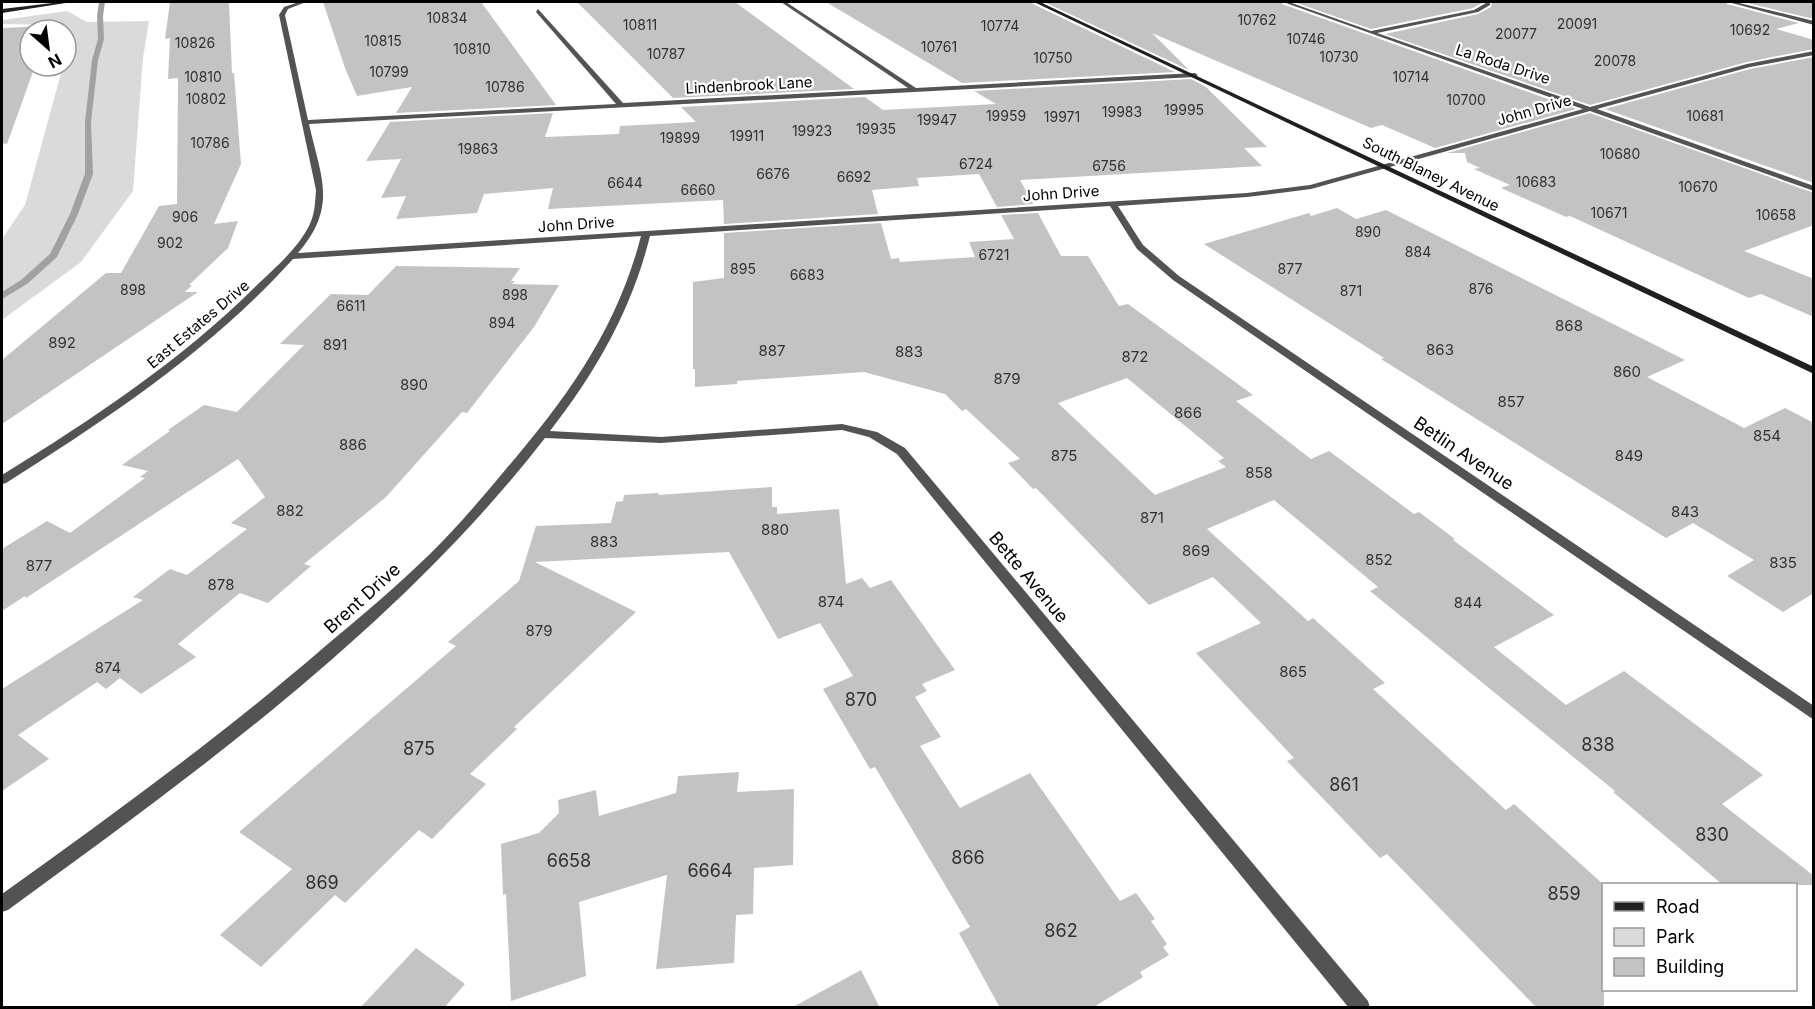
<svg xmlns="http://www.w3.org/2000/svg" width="1815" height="1009" font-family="Inter,sans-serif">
<rect width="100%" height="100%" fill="#fff"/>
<path fill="#dadada" d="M 67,11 L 87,22 L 149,21 L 143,58 L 133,191 L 81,262 L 2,320 L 2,239 L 25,205 L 63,66 L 66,66 L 66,30 L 63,30 L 63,25 L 2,24 L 2,20 Z"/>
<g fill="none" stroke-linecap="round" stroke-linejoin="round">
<path fill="#a1a1a1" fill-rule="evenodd" d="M 99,2 L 105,2 L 103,16 L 104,39 L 98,60 L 91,122 L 93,174 L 78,214 L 57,257 L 27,284 L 2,299 L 2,292 L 21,280 L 50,254 L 70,214 L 85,174 L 85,122 L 92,60 L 98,39 L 97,16 Z"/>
</g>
<path fill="#c3c3c3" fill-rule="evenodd" d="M 170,2 L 229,2 L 232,73 L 234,73 L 241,164 L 214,224 L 238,221 L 228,248 L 189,285 L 192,285 L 185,292 L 198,292 L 2,424 L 2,360 L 106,273 L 121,273 L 159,206 L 177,204 L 178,78 L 168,79 L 170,38 L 165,39 Z
M 323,2 L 481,2 L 556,105 L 396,113 L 412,87 L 357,96 L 345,68 Z
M 577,2 L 735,2 L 854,89 L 673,98 Z
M 826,2 L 1032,2 L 1033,4 L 1175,72 L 962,83 Z
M 1044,2 L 1281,2 L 1282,4 L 1576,109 L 1435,148 L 1382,125 L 1371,128 L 1152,33 L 1189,70 Z
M 1294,2 L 1484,2 L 1473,8 L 1371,29 Z
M 1492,2 L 1726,2 L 1727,4 L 1799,23 L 1776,29 L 1814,40 L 1814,49 L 1747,62 L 1590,105 L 1385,34 L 1478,14 L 1491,7 Z
M 1743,2 L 1814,2 L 1814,19 Z
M 45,26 L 44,30 L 30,30 L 30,66 L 35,66 L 7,144 L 2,143 L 2,28 Z
M 1814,57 L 1814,183 L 1605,109 L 1750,69 Z
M 1191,79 L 1206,87 L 1267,147 L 1244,148 L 1262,166 L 1020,180 L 1033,204 L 997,207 L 979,174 L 917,178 L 919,186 L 872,190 L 878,214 L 724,224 L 723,200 L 548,209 L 553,188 L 484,194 L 477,213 L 396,219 L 406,196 L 381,198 L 401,159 L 366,161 L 390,122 L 553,113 L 545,137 L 619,134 L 620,126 L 696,122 L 681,107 L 865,97 L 883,110 L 996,104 L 974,91 Z
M 1590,113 L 1814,193 L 1814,225 L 1744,251 L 1814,279 L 1814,317 L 1761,294 L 1749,298 L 1570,216 L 1566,217 L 1501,188 L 1510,185 L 1474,169 L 1480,168 L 1467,162 L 1465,153 L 1447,153 Z
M 1337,208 L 1356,219 L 1386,210 L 1685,360 L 1647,377 L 1744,428 L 1785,408 L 1814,423 L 1814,593 L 1783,612 L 1727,576 L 1754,560 L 1693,523 L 1666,538 L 1381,359 L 1384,358 L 1204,244 L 1309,213 L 1311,216 Z
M 1038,213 L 1061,256 L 1088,256 L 1119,306 L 1128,304 L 1253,395 L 1236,401 L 1311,459 L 1329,451 L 1414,514 L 1419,512 L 1455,539 L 1453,540 L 1554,615 L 1494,647 L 1566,705 L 1624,671 L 1763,775 L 1722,804 L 1814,876 L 1814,885 L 1723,885 L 1613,792 L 1615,791 L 1370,591 L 1378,587 L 1274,500 L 1207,529 L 1308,621 L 1313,618 L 1385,683 L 1373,689 L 1506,810 L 1514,804 L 1604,885 L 1604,1008 L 1537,1008 L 1387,854 L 1380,858 L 1287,761 L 1294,758 L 1196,653 L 1261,623 L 1213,577 L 1149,605 L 1036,488 L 1033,489 L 1008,463 L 1020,459 L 966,409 L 962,411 L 945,394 L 864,372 L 737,381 L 737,384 L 695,387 L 695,369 L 693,369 L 693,282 L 724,278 L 724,233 L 881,223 L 891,259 L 899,258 L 900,262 L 975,257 L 969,242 L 1014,239 L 1001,215 ZM 1127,378 L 1224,458 L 1218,461 L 1226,467 L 1155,495 L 1058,403 Z
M 396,266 L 520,268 L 511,281 L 515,281 L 512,284 L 559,285 L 534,327 L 467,413 L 462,412 L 386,497 L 304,564 L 311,566 L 268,603 L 240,593 L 178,644 L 196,657 L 141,694 L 120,678 L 106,689 L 97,682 L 18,735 L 49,759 L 2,791 L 2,689 L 143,600 L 133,597 L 170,569 L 187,575 L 247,529 L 231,523 L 265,497 L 238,459 L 26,598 L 25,596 L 2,611 L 2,549 L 47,521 L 70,533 L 145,478 L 140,477 L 148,471 L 122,465 L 170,431 L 168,430 L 204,405 L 237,412 L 304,345 L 280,344 L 331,294 L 368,295 Z
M 772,487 L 772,507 L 777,507 L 777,514 L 839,509 L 846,584 L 862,578 L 870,588 L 891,580 L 955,670 L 922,684 L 927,691 L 915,697 L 941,737 L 920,746 L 960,808 L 1030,773 L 1120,901 L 1136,893 L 1155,919 L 1151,921 L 1167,944 L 1163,947 L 1169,955 L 1140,972 L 1143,977 L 1092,1008 L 1000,1008 L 959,933 L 970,927 L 875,767 L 870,769 L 823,689 L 853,676 L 820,623 L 778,639 L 729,552 L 535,562 L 636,612 L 514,727 L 517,729 L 470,774 L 486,784 L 432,839 L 419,830 L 345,903 L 335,895 L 261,967 L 220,935 L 292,869 L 239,832 L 456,646 L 448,642 L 519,581 L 536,526 L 611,523 L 616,502 L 623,501 L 624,495 L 659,493 L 658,495 Z
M 739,772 L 737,792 L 794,789 L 793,865 L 754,868 L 753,914 L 736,915 L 734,963 L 656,969 L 667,875 L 579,902 L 586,976 L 511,1001 L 506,894 L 503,895 L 501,844 L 539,833 L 559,813 L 558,800 L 596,790 L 599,816 L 676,793 L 678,776 Z
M 416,948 L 465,984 L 444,1008 L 360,1008 Z
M 861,970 L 880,1008 L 791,1008 Z"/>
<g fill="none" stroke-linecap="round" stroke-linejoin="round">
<path fill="#535353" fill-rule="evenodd" d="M 299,2 L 306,2 L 288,9 L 285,15 L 308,120 L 616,104 L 536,12 L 538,9 L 623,103 L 908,88 L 781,2 L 786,2 L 916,88 L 1195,73 L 1198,75 L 1195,77 L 309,124 C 321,178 338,206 298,253 L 1247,193 L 1310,185 L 1583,109 L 1283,2 L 1289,2 L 1371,31 L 1474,10 L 1486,3 L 1490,3 L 1490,5 L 1478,12 L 1377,33 L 1590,107 L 1747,64 L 1814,51 L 1814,55 L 1750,67 L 1597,109 L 1814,186 L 1814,191 L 1590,111 L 1311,189 L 1247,197 L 1118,206 L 1143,245 L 1179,276 L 1814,706 L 1814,720 L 1173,280 L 1137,249 L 1110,206 L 650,236 C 632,309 596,372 550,431 L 661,437 L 842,424 L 877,432 L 905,448 L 1368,1001 L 1370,1008 L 1349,1008 L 897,454 L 869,437 L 842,430 L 661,443 L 545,438 C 398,627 200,770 8,910 L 2,912 L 2,894 C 111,816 220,737 322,649 C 359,618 396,587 431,553 C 458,526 482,498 506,469 C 567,398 617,329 641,236 L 293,259 C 211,350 109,418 6,483 L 2,484 L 2,475 C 93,419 182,360 258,284 C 276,267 298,248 309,226 C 315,214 315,203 316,190 L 279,15 L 284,7 Z
M 1728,2 L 1735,2 L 1814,21 L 1814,25 Z"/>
<path fill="#202020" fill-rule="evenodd" d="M 61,2 L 72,2 L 2,13 L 2,9 Z
M 1034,2 L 1040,2 L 1814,367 L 1814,374 Z"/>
</g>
<g text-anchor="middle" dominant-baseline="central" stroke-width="4.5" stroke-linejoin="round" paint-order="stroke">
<g font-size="14" fill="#313131">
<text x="447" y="17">10834</text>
<text x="1257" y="19">10762</text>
<text x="1577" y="23">20091</text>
<text x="640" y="24">10811</text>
<text x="1000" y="25">10774</text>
<text x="1750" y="29">10692</text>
<text x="1516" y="33">20077</text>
<text x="1306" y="38">10746</text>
<text x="383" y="40">10815</text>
<text x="195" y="42">10826</text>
<text x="939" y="46">10761</text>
<text x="472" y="48">10810</text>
<text x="666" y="53">10787</text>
<text x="1339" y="56">10730</text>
<text x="1053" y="57">10750</text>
<text x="1615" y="60">20078</text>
<text x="389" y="71">10799</text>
<text x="203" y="76">10810</text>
<text x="1411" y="76">10714</text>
<text x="505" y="86">10786</text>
<text x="206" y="98">10802</text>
<text x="1466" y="99">10700</text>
<text x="1184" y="109">19995</text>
<text x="1122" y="111">19983</text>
<text x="1006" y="115">19959</text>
<text x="1705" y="115">10681</text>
<text x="1062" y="116">19971</text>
<text x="937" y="119">19947</text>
<text x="876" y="128">19935</text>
<text x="812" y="130">19923</text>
<text x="747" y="135">19911</text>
<text x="680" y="137">19899</text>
<text x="210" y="142">10786</text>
<text x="478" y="148">19863</text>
<text x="1620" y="153">10680</text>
<text x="976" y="163">6724</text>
<text x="1109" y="165">6756</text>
<text x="773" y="173">6676</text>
<text x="854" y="176">6692</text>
<text x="1536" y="181">10683</text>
<text x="625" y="182">6644</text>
<text x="1698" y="186">10670</text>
<text x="698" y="189">6660</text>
<text x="1609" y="212">10671</text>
<text x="1776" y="214">10658</text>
<text x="185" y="216">906</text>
<text x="1368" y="231">890</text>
<text x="170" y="242">902</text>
<text x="1418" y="251">884</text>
<text x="994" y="254">6721</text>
<text x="743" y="268">895</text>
<text x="1290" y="268">877</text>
<text x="807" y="274">6683</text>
<text x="1481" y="288">876</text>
<text x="133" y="289">898</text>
<text x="1351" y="290">871</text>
<text x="515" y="294">898</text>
<text x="351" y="305">6611</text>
<text x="502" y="322">894</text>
</g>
<g font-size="15" fill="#000" stroke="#fff">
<text transform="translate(1503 64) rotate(18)">La Roda Drive</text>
<text transform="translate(749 85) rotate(-3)">Lindenbrook Lane</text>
<text transform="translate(1534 110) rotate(-16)">John Drive</text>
<text transform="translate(1431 174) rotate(26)">South Blaney Avenue</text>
<text transform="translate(1061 193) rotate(-4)">John Drive</text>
<text transform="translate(576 224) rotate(-4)">John Drive</text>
<text transform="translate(198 324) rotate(-40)">East Estates Drive</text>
</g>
<g font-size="15" fill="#313131">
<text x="1569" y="325">868</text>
<text x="62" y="342">892</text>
<text x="335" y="344">891</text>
<text x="1440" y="349">863</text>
<text x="772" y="350">887</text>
<text x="909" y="351">883</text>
<text x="1135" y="356">872</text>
<text x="1627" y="371">860</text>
<text x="1007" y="378">879</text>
<text x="414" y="384">890</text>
<text x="1511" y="401">857</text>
<text x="1188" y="412">866</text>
<text x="1767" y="435">854</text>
<text x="353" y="444">886</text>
<text x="1064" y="455">875</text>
<text x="1629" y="455">849</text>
<text x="1259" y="472">858</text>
<text x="290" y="510">882</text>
<text x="1685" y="511">843</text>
<text x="1152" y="517">871</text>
<text x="775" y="529">880</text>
<text x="604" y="541">883</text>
<text x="1196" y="550">869</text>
<text x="1379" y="559">852</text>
<text x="1783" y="562">835</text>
<text x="39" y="565">877</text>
<text x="221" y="584">878</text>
<text x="831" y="601">874</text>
<text x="1468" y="602">844</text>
<text x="539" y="630">879</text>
<text x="108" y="667">874</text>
<text x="1293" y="671">865</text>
</g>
<g font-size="18" fill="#000" stroke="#fff">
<text transform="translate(1464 453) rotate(34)">Betlin Avenue</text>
<text transform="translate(1029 577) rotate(50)">Bette Avenue</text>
<text transform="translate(362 598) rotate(-42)">Brent Drive</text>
</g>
<g font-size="18" fill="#313131">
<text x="861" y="699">870</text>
<text x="1598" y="744">838</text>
<text x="419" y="748">875</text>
<text x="1344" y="784">861</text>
<text x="1712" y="834">830</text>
<text x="968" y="857">866</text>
<text x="569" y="860">6658</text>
<text x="710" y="870">6664</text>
<text x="322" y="882">869</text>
<text x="1564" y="893">859</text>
<text x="1061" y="930">862</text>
</g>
</g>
<rect width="1815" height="1009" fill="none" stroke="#000000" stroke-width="6"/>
<rect x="1602" y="883" width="195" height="108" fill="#ffffff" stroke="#999999" stroke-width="1.5"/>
<rect x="1614" y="902" width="30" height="9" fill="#202020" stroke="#999999" stroke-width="1.5"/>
<text x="1656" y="913" font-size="18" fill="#000000">Road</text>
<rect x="1614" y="928" width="30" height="18" fill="#dadada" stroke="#999999" stroke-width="1.5"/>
<text x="1656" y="943" font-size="18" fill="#000000">Park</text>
<rect x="1614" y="958" width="30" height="18" fill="#c3c3c3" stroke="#999999" stroke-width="1.5"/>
<text x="1656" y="973" font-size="18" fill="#000000">Building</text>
<g transform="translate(48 48) rotate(152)"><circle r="28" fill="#ffffff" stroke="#999999" stroke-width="1.5"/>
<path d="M0-4.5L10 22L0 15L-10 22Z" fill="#000000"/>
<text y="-9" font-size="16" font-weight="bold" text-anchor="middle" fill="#000000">N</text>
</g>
</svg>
